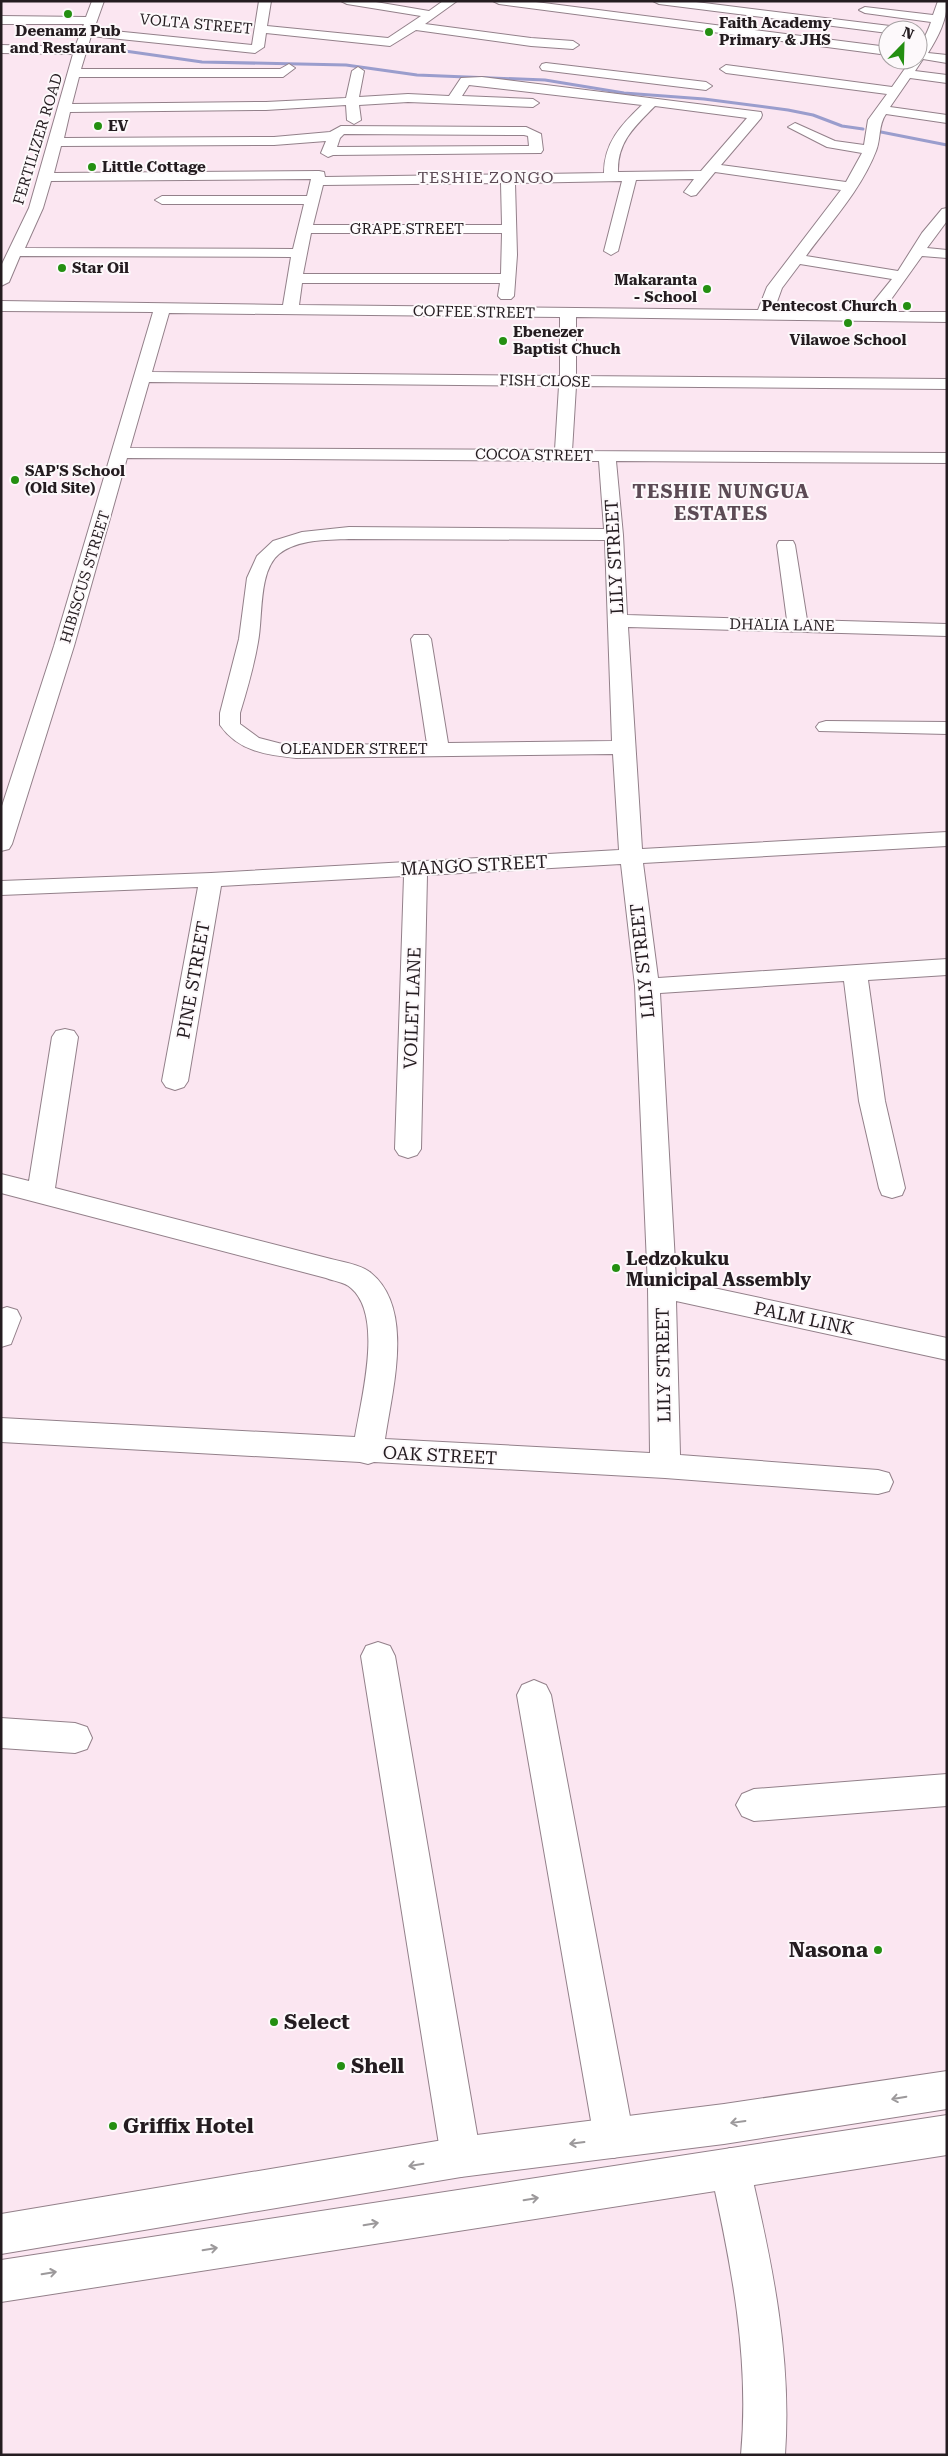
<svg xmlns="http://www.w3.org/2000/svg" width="948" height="2456" font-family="'Roboto Serif',serif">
<rect width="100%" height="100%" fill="#fbe6f1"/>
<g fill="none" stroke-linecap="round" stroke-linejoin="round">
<path stroke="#9a9dcd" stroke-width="3" d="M 104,48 L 202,62 L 346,65 L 417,75 L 545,80 L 624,93 L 704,99 L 788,110 L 813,115 L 842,126 L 863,129
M 881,132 L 947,145"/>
<defs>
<path id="minor" d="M 92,1 L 104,1 L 94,29 L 252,45 L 259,1 L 271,1 L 267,26 L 388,38 L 421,16 L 347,4 L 341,1 L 370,1 L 429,11 L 443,1 L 457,1 L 425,24 L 531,38 L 573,41 L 579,45 L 573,49 L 531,46 L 416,30 L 390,46 L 266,33 L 264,47 L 255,53 L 91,36 L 81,69 L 280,69 L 289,64 L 295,68 L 283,77 L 79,77 L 72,104 L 266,102 L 346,98 L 352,71 L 358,67 L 364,71 L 359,97 L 408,94 L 449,96 L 461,78 L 482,77 L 761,112 L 762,115 L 761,118 L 721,165 L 846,182 L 862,153 L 827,147 L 788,127 L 795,123 L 835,141 L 864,145 L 868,120 L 887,94 L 726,73 L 720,69 L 726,65 L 892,87 L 911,60 L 918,60 C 918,46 927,35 931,22 L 865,13 L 859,10 L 865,7 L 933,15 L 938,1 L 947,1 C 947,20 938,37 928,53 L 947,55 L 947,63 L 923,59 L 915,71 L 947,75 L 947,83 L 910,78 L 890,107 L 947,115 L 947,123 L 886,114 C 878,125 881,139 876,151 C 861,190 830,223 806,256 L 898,271 L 922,233 L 942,209 L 947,208 L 947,221 L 927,248 L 947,250 L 947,258 L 922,256 L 882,312 L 947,312 L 947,322 L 576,317 L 576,376 L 947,379 L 947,389 L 576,386 L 572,451 L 947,453 L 947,463 L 616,461 L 623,535 L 627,615 L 787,620 L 777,545 L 779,541 L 793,541 L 795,545 L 807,620 L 947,624 L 947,636 L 628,627 L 642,849 L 947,832 L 947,846 L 643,863 L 658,978 L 947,959 L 947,975 L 868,980 L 885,1101 L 905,1188 L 902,1195 L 892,1198 L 882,1195 L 879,1188 L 859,1101 L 844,981 L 660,993 L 676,1280 L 947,1338 L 947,1360 L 676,1301 L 680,1455 L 878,1470 L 889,1473 L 893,1482 L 889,1491 L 878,1494 L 665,1478 L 374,1462 L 368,1464 L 360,1462 L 1,1442 L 1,1418 L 355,1437 C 361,1399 384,1316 351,1288 C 345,1282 333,1281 326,1278 L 1,1193 L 1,1174 L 29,1181 L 52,1037 L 56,1031 L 65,1029 L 74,1031 L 78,1037 L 55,1188 L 331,1259 C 343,1262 362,1265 371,1273 C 415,1309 392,1390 385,1439 L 650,1453 L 648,1287 L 635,986 L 621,864 L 427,875 L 421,1149 L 417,1155 L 408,1158 L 399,1155 L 395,1149 L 404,876 L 221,886 L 188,1081 L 184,1087 L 175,1090 L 166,1087 L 162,1081 L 198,887 L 1,895 L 1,881 L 211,873 L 619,850 L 613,754 L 296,758 C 266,755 238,751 220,725 L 220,713 L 239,639 L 247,578 L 257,556 L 273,541 L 302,532 L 349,527 L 604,529 L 599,461 L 127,458 L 74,646 L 12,844 L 9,849 L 1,851 L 1,809 L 54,646 L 153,312 L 1,311 L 1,301 L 283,305 L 291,257 L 20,256 L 9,282 L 1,286 L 1,266 L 29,208 L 73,54 L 1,53 L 1,45 L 75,47 L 84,24 L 1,24 L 1,16 L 86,17 ZM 469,85 L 642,105 C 621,125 604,143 604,173 L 325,177 L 324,172 L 319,171 L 54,173 L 61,146 L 274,145 L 326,141 L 321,153 L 328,157 L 333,155 L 541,153 L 543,150 L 541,134 L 526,127 L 341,126 L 330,132 L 274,137 L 64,138 L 70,112 L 266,110 L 346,105 L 347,120 L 354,124 L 361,120 L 359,105 L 408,102 L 533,107 L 539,103 L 533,99 L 462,96 ZM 655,106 L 747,118 L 701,171 L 618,172 C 617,142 635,126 655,106 ZM 344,134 L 524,135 L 528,136 L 529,146 L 337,147 L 340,138 ZM 715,172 L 841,190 L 767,287 L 758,310 L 299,305 L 302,283 L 500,283 L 498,296 L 501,299 L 511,299 L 514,296 L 517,255 L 515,183 L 622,181 L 604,251 L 611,255 L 618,251 L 636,180 L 694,179 L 684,192 L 691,196 L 696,195 ZM 311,179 L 307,196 L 162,196 L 155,200 L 162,204 L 304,204 L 293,249 L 25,248 L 43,208 L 51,181 ZM 501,183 L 502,225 L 313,225 L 323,185 ZM 311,233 L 502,233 L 501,274 L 303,274 ZM 800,264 L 892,279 L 866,311 L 774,310 L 782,288 ZM 169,313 L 560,317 L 560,376 L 152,372 ZM 149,382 L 559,386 L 555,450 L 130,448 ZM 349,539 L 605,540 L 612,741 L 448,743 L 431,639 L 428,635 L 414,635 L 411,639 L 427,744 L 286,745 L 259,738 L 240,724 L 240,713 C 247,690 254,666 258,642 C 263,618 258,571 279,554 C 298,539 326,540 349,539 Z
M 493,1 L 528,1 L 888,47 L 888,55 L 499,4 Z
M 653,1 L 688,1 L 890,26 L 896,30 L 888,30 L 888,33 L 659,4 Z
M 546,63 L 706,82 L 712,86 L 706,90 L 542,70 L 540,67 L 542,64 Z
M 826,721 L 947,722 L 947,734 L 819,731 L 816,727 L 819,723 Z
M 7,1307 L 17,1310 L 21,1318 L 11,1344 L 1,1347 L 1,1309 Z
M 378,1642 L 390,1646 L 395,1656 L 481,2157 L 475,2171 L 461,2177 L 447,2171 L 441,2157 L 361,1656 L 366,1646 Z
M 534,1680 L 546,1685 L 551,1695 L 634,2138 L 628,2152 L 614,2158 L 600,2152 L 594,2138 L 517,1695 L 522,1685 Z
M 1,1718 L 75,1723 L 87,1727 L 92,1738 L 87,1749 L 75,1753 L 1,1748 Z
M 947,1774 L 947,1806 L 754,1821 L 742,1816 L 736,1805 L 742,1794 L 754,1789 Z
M 730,2148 L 744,2154 L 750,2168 C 772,2263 792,2357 785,2455 L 741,2455 C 750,2357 731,2263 710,2168 L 716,2154 Z"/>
<path id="major" d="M 947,2071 L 947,2109 L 724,2144 L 461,2177 L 1,2254 L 1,2214 L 461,2137 L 724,2104 Z
M 947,2115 L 947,2155 L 1,2302 L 1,2260 Z"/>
</defs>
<use href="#minor" stroke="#93808a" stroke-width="2"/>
<use href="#major" stroke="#93808a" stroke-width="2"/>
<use href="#minor" fill="#fff" fill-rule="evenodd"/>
<use href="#major" fill="#fff" fill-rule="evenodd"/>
</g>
<defs><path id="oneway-shaft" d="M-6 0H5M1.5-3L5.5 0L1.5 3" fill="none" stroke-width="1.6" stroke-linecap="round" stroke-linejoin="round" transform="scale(1.25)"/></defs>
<g stroke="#9c999b">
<use href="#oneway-shaft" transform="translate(899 2098) rotate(170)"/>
<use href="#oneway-shaft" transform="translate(738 2122) rotate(172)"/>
<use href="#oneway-shaft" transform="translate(577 2143) rotate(173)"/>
<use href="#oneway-shaft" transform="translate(416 2165) rotate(171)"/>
<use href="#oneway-shaft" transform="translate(531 2199) rotate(-9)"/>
<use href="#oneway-shaft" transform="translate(371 2224) rotate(-9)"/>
<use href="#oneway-shaft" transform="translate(210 2249) rotate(-9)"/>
<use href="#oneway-shaft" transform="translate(49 2273) rotate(-9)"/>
</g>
<g fill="#248f11" stroke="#fdf9fb" stroke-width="2">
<circle cx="68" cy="14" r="5"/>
<circle cx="709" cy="32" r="5"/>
<circle cx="98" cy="126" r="5"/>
<circle cx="92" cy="167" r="5"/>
<circle cx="62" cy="268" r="5"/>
<circle cx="707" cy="289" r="5"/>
<circle cx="907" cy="306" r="5"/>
<circle cx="848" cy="323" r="5"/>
<circle cx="503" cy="341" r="5"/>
<circle cx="15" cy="480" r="5"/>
<circle cx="616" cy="1268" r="5"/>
<circle cx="878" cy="1950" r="5"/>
<circle cx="274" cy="2022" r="5"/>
<circle cx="341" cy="2066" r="5"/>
<circle cx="113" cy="2126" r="5"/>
</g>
<g text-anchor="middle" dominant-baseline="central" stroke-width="4" stroke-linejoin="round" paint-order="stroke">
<g font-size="15" font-weight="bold" fill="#241c20" stroke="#fdf9fb" text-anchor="start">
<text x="719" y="23">Faith Academy<tspan x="719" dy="17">Primary &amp; JHS</tspan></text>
<text x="68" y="31" text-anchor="middle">Deenamz Pub<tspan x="68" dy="17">and Restaurant</tspan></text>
<text x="108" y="126">EV</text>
<text x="102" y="167">Little Cottage</text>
<text x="72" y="268">Star Oil</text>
<text x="697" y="280" text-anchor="end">Makaranta<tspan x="697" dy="17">- School</tspan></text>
<text x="897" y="306" text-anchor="end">Pentecost Church</text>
<text x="513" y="332">Ebenezer<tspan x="513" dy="17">Baptist Chuch</tspan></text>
<text x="848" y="340" text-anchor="middle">Vilawoe School</text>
<text x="25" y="471">SAP'S School<tspan x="25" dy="17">(Old Site)</tspan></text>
</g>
<g font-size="15" fill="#241c20" stroke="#fdf9fb">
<text transform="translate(196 24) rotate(5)">VOLTA STREET</text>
<text transform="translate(38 139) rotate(-73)">FERTILIZER ROAD</text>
<text x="407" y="229">GRAPE STREET</text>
<text transform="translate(474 312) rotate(1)">COFFEE STREET</text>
<text transform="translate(545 381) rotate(1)">FISH CLOSE</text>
<text transform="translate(534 455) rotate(1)">COCOA STREET</text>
<text transform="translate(85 577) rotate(-73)">HIBISCUS STREET</text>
<text transform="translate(782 625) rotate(1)">DHALIA LANE</text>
<text x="354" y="749">OLEANDER STREET</text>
</g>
<g font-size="16" letter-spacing="1" fill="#5c4b55" stroke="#fdf9fb">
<text x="486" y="177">TESHIE ZONGO</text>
</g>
<g font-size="18" fill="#241c20" stroke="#fdf9fb">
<text transform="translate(614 557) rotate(-93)">LILY STREET</text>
<text transform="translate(474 865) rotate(-3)">MANGO STREET</text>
<text transform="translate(642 961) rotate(-96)">LILY STREET</text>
<text transform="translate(193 980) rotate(-80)">PINE STREET</text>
<text transform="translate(412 1008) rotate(-88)">VOILET LANE</text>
<text transform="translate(804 1318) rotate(12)">PALM LINK</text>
<text transform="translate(663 1365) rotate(-91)">LILY STREET</text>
<text transform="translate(440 1455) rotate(3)">OAK STREET</text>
</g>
<g font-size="18" font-weight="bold" fill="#241c20" stroke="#fdf9fb" text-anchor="start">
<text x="626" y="1258">Ledzokuku<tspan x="626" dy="21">Municipal Assembly</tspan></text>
</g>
<g font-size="19" font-weight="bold" letter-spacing="1" fill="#5c4b55" stroke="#fdf9fb">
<text x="721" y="491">TESHIE NUNGUA<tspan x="721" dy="22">ESTATES</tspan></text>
</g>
<g font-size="21" font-weight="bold" fill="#241c20" stroke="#fdf9fb" text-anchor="start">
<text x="868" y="1950" text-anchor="end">Nasona</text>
<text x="284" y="2022">Select</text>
<text x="351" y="2066">Shell</text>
<text x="123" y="2126">Griffix Hotel</text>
</g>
</g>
<rect width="948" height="2456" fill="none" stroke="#241c20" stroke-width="5"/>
<g transform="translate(903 45) rotate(23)"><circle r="24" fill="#fdf9fb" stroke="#a6a1a3"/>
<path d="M0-4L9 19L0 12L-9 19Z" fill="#248f11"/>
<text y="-8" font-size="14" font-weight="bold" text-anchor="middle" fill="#241c20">N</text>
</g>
</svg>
